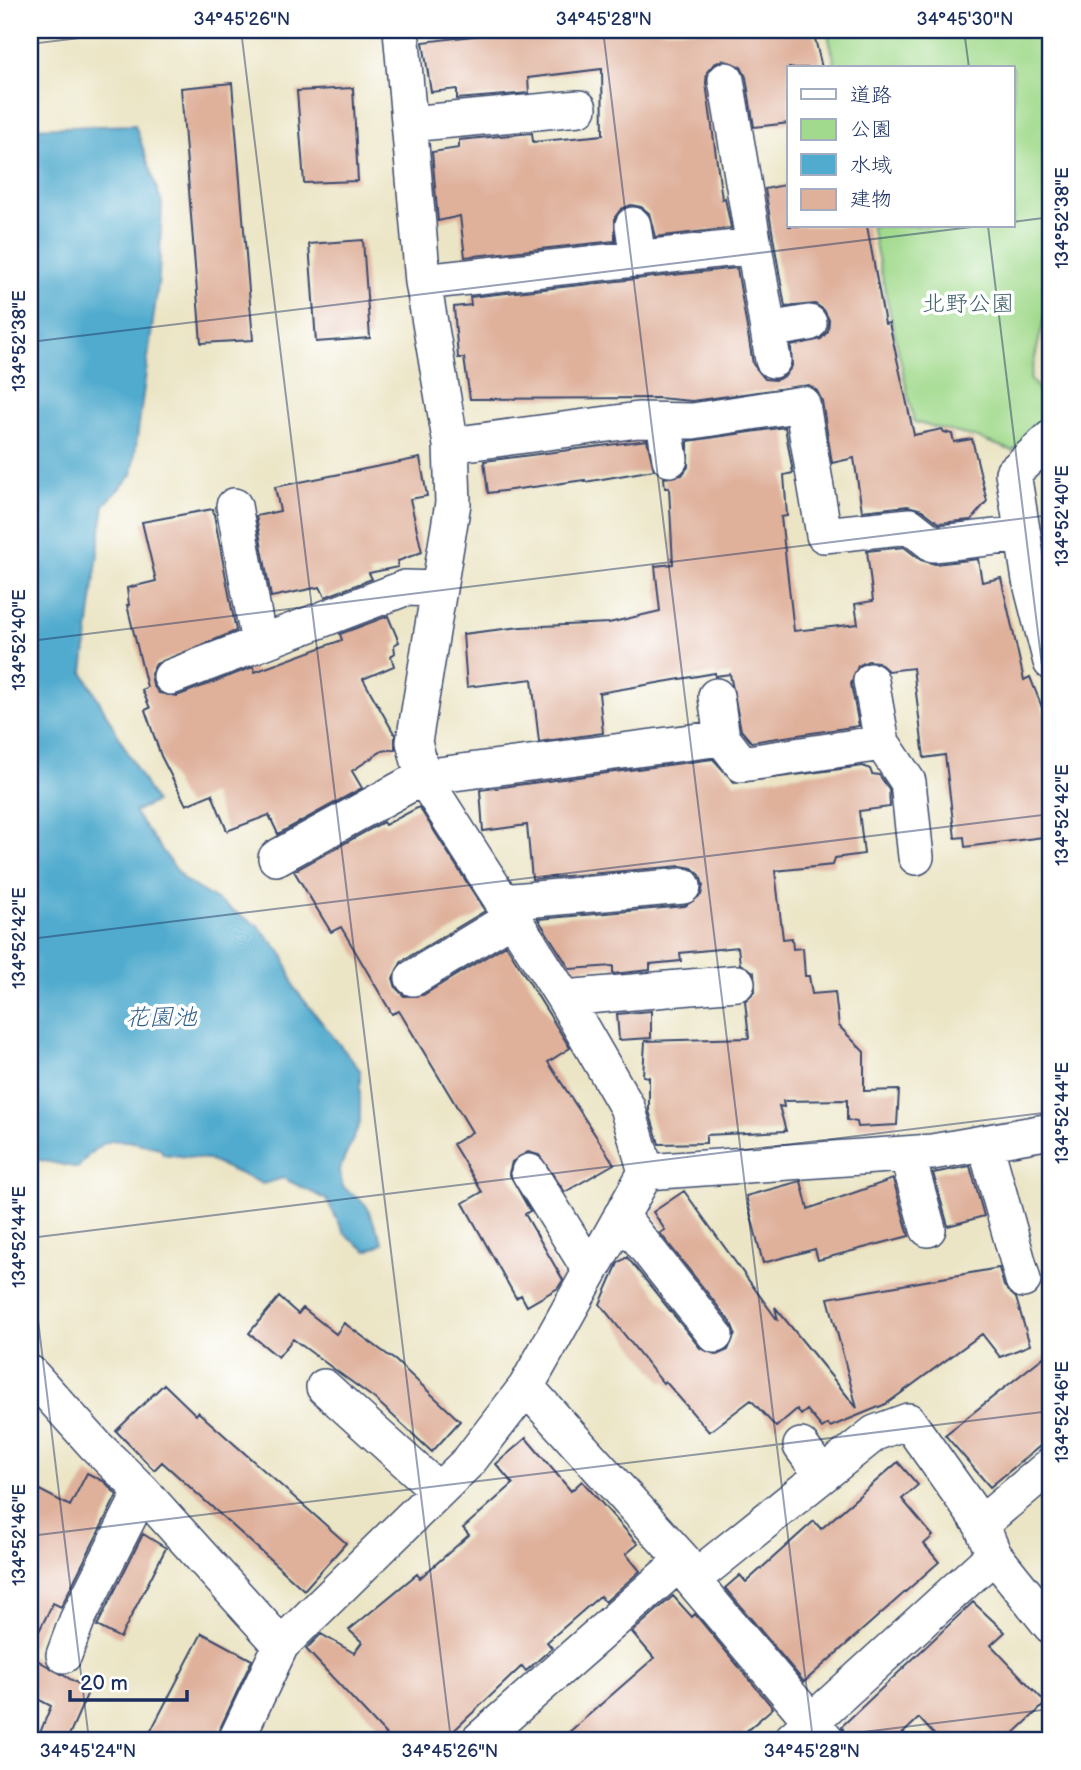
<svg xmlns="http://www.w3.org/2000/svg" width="1081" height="1770" font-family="'Balsamiq Sans','Klee One',sans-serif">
<rect width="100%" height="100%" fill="#fff"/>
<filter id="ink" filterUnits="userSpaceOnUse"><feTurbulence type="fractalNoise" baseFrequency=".0143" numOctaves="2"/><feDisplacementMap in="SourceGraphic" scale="14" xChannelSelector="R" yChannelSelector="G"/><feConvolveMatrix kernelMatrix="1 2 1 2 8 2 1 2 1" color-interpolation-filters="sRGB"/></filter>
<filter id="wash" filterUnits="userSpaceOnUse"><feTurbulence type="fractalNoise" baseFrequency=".00686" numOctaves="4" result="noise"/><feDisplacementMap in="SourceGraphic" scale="28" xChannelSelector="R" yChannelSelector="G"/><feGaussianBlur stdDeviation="1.57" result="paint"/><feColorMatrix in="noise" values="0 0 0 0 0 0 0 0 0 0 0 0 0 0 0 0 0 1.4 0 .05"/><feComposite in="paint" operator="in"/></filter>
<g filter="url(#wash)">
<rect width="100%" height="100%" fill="#ebe5c5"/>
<path fill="#a1da8c" stroke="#5e8475" stroke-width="2" d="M 827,30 L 1051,30 L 1051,288 L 1030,379 L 1051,404 L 1051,416 L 1013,451 L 978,438 L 914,422 L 871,226 L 1013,226 L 1013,68 L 836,68 Z"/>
<path fill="#51abce" stroke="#366d96" stroke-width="2" d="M 135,125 L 162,204 L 159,277 L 132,475 L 104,505 L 83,672 L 155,802 L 134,812 L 184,880 L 258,926 L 283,954 L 295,989 L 360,1070 L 360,1123 L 339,1170 L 343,1187 L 366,1205 L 383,1243 L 367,1251 L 345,1234 L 326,1199 L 283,1178 L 263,1184 L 206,1159 L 163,1154 L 160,1148 C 119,1139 105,1131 78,1168 L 30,1158 L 30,128 Z"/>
<g id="blocks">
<path fill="#dfb19b" d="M 523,30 L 813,30 L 822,68 L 789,68 L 789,123 L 754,127 L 746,77 L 741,67 L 723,60 L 714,64 L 707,72 L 706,83 L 722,199 L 725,198 L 731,228 L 655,237 L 649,213 L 641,207 L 631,205 L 621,209 L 615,217 L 615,241 L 465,257 L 460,216 L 438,221 L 432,152 L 459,148 L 459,140 L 532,133 L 533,142 L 603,135 L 602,69 L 528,78 L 529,93 L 457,99 L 457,89 L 431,92 L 423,42 Z
M 232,83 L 253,340 L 201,343 L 181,88 Z
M 353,88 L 358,181 L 304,183 L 297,91 Z
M 789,184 L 789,226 L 867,226 L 885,324 L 889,323 L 914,435 L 942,429 L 944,432 L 952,434 L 954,442 L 972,439 L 987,501 L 971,520 L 939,523 L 922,510 L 908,506 L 862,511 L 854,458 L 832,463 L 822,401 L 817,391 L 809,385 L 692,401 L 659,398 L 470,399 L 464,358 L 458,358 L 454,307 L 471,305 L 470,297 L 737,268 L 753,364 L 765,379 L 776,380 L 785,376 L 792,366 L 791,346 L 821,339 L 828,331 L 829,320 L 824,310 L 815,304 L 785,307 L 765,189 Z
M 363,240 L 370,338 L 316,342 L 309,244 Z
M 785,427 L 793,473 L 784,475 L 787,516 L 781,517 L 794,631 L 858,624 L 855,604 L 873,601 L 867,551 L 904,547 L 921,560 L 935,564 L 978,559 L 982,582 L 1001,578 L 1024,680 L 1030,677 L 1051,730 L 1051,836 L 965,847 L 964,837 L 955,838 L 945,755 L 924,758 L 913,668 L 888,671 L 878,662 L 868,661 L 858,666 L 851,684 L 859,726 L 751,742 L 741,730 L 730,674 L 715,676 L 715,673 L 599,693 L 603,733 L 539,742 L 532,679 L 467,687 L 463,634 L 521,627 L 609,623 L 660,611 L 655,566 L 673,564 L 669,488 L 665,488 L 664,478 L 682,475 L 688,467 L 688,441 Z
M 647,440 L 654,470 L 585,482 L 585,480 L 488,493 L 484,461 Z
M 420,458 L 427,496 L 410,499 L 422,552 L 398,561 L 398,567 L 369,573 L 372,579 L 325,597 L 320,587 L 271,597 L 256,516 L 280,511 L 275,487 Z
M 213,509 L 236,631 L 156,664 L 151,674 L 153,685 L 159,693 L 177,696 L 253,667 L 255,672 L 342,640 L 340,634 L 388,616 L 399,642 L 394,645 L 395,653 L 391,656 L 394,666 L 363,679 L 395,735 L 395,749 L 382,751 L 352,771 L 362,788 L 278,834 L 269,815 L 227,831 L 212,794 L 186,805 L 161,756 L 145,710 L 150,708 L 142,690 L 147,687 L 127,605 L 129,605 L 127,588 L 156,581 L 142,522 Z
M 713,759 L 735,783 L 863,766 L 870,769 L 872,774 L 879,775 L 889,789 L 890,807 L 859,811 L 864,854 L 835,858 L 833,865 L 775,871 L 783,939 L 792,938 L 793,949 L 803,948 L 805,976 L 809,976 L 812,994 L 835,992 L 839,1026 L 864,1052 L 864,1091 L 899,1090 L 897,1125 L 858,1127 L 857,1122 L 847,1120 L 847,1100 L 783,1101 L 784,1107 L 779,1106 L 786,1131 L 706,1135 L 706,1143 L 659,1144 L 649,1111 L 649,1077 L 643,1076 L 645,1041 L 749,1038 L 745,1001 L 755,991 L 754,972 L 740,964 L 738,947 L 680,953 L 681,961 L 650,964 L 650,970 L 613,974 L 613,966 L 570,969 L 538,919 L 685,906 L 701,895 L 703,885 L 700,875 L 692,868 L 681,866 L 532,879 L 527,825 L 483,831 L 480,790 Z
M 419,807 L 485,911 L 402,961 L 393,978 L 396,988 L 404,996 L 423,995 L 506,945 L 570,1048 L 548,1062 L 614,1164 L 565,1192 L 539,1155 L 528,1152 L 512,1162 L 509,1173 L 530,1211 L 525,1214 L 563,1280 L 558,1288 L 527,1306 L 521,1295 L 516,1298 L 463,1203 L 482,1192 L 453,1144 L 472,1132 L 399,1011 L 392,1014 L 341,927 L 331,932 L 294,871 L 383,822 L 385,825 Z
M 651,1011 L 651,1038 L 619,1040 L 617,1014 Z
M 970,1166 L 984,1216 L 948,1226 L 933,1173 Z
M 893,1179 L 909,1236 L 818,1260 L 815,1249 L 763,1263 L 746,1196 L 801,1181 L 808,1209 Z
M 684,1191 L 778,1321 L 775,1307 L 857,1408 L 828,1298 L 999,1268 L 1004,1286 L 1016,1298 L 1030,1345 L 1000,1357 L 982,1334 L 886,1404 L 830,1427 L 828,1424 L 822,1428 L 807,1410 L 801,1415 L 797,1409 L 776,1427 L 751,1400 L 709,1432 L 665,1381 L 663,1383 L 600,1304 L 618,1263 L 627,1257 L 700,1348 L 717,1355 L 728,1350 L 735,1333 L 731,1323 L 660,1233 L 665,1230 L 653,1212 Z
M 279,1297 L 298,1314 L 303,1308 L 336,1334 L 344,1323 L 396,1361 L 460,1421 L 432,1452 L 375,1399 L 293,1339 L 278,1357 L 249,1333 Z
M 1051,1351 L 1051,1437 L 990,1487 L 945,1435 Z
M 164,1384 L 196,1415 L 198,1412 L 346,1543 L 304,1590 L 162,1462 L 154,1470 L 116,1431 Z
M 526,1438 L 571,1491 L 582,1481 L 638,1544 L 626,1554 L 640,1571 L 605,1602 L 600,1596 L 547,1642 L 552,1648 L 526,1671 L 522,1666 L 444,1740 L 391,1740 L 306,1649 L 321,1634 L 354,1653 L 362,1642 L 349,1630 L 417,1574 L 420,1578 L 469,1535 L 463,1528 L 513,1484 L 496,1464 Z
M 898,1462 L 918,1485 L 902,1499 L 933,1536 L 924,1544 L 939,1562 L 804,1682 L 725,1588 L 740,1575 L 746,1582 L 814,1521 L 821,1529 Z
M 87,1473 L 105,1482 L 117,1495 L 61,1607 L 53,1603 L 30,1649 L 30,1485 L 70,1506 Z
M 143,1534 L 166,1548 L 120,1638 L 97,1626 Z
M 673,1596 L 692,1617 L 695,1614 L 773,1708 L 736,1740 L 560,1740 L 654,1658 L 632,1632 Z
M 973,1602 L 1005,1632 L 991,1645 L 1046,1703 L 1007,1740 L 939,1740 L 919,1718 L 896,1740 L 847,1740 L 842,1726 Z
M 202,1633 L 252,1660 L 217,1735 L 214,1740 L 146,1740 Z
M 30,1656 L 89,1690 L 67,1740 L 37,1740 L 51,1706 L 30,1695 Z"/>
</g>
</g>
<g filter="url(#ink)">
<use href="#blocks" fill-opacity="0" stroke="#3a4a6d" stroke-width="2"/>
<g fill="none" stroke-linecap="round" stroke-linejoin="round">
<defs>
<path id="minor" d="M 726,80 L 754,246
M 409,124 L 579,108
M 633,225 L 638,259
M 423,282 L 754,246 L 773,360
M 768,330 L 809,323
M 664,421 L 670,459
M 1051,438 L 1013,473 L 1030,580 L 1051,662
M 451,445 L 638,420 L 693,421 L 802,404 L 824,535 L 910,526 L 933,544 L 1023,534
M 234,506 L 259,643
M 171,677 L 405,588 L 438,589
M 871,681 L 882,743
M 716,696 L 722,738
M 276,858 L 423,777 L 722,738 L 742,764 L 882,743 L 908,782 L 916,857
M 502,902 L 683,886
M 413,978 L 512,918
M 564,998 L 737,983
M 985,1143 L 1023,1280
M 907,1154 L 928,1229
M 529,1172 L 590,1270
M 646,1172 L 932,1152 L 1051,1131
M 621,1216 L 715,1335
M 30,1373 L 95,1445 L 142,1491 L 281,1645
M 324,1387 L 438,1490
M 526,1387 L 683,1560 L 692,1580 L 827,1740
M 801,1446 L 822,1475
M 994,1555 L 1051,1626
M 692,1580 L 875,1433 L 908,1421 L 981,1524
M 64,1655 L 77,1620 L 142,1491
M 236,1740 L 281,1645 L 469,1461 L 526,1387 L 646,1172 L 627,1107 L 564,998 L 423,777 L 414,742 L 453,503 L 451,445 L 423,282 L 401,30
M 479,1740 L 683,1560
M 791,1740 L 994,1555 L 981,1524 L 1051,1465"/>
</defs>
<use href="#minor" stroke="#3a4a6d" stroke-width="38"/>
<use href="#minor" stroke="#fff" stroke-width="35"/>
</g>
</g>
<path fill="none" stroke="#1b2f5e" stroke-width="2" stroke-opacity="0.45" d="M 241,30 L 451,1740M 603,30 L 813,1740M 964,30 L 969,68M 30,44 L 146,30M 1013,222 L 1051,217M 988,226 L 1051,739M 30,342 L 980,226M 30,641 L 1051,515M 30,939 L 1051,814M 30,1238 L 1051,1112M 30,1254 L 89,1740M 30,1536 L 1051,1411M 798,1740 L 1051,1709"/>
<g text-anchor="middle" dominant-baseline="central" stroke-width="7" stroke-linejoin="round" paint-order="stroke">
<g font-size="23" fill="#43626c" stroke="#fff">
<text x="968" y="304">北野公園</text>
</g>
<g font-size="24" font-style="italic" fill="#31618b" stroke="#fff">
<text x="161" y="1017">花園池</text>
</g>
</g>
<rect width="1081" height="1770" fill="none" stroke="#fff" stroke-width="77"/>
<rect x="787" y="66" width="228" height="161" fill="#ffffff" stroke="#a4acbf" stroke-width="2"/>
<rect x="801" y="89" width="35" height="10" fill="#ffffff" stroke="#a4acbf" stroke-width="2"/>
<text x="850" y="102" font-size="21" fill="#1b2f5e">道路</text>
<rect x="801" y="119" width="35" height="21" fill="#a1da8c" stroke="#a4acbf" stroke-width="2"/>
<text x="850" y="136" font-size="21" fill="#1b2f5e">公園</text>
<rect x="801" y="154" width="35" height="21" fill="#51abce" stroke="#a4acbf" stroke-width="2"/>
<text x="850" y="172" font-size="21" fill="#1b2f5e">水域</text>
<rect x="801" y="189" width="35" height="21" fill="#dfb19b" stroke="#a4acbf" stroke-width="2"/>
<text x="850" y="206" font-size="21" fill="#1b2f5e">建物</text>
<path d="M70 1690v10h117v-10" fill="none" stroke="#1b2f5e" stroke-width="3.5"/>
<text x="80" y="1690" font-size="21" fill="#1b2f5e" stroke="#ffffff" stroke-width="5" paint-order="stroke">20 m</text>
<rect x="38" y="38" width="1004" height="1694" fill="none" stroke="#1b2f5e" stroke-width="2.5"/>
<g font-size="18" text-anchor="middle" fill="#1b2f5e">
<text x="242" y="25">34°45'26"N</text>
<text x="604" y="25">34°45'28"N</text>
<text x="965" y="25">34°45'30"N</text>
<text transform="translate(1062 218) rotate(-90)" y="6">134°52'38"E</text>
<text transform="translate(19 341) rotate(-90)" y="6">134°52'38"E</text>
<text transform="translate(1062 516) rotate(-90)" y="6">134°52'40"E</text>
<text transform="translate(19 640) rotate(-90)" y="6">134°52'40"E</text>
<text transform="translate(1062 815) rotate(-90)" y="6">134°52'42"E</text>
<text transform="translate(19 938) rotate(-90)" y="6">134°52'42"E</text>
<text transform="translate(1062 1113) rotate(-90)" y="6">134°52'44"E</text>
<text transform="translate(19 1237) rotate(-90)" y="6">134°52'44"E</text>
<text transform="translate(1062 1412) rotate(-90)" y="6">134°52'46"E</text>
<text transform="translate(19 1535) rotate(-90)" y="6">134°52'46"E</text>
<text x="88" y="1757">34°45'24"N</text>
<text x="450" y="1757">34°45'26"N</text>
<text x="812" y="1757">34°45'28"N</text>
</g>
</svg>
